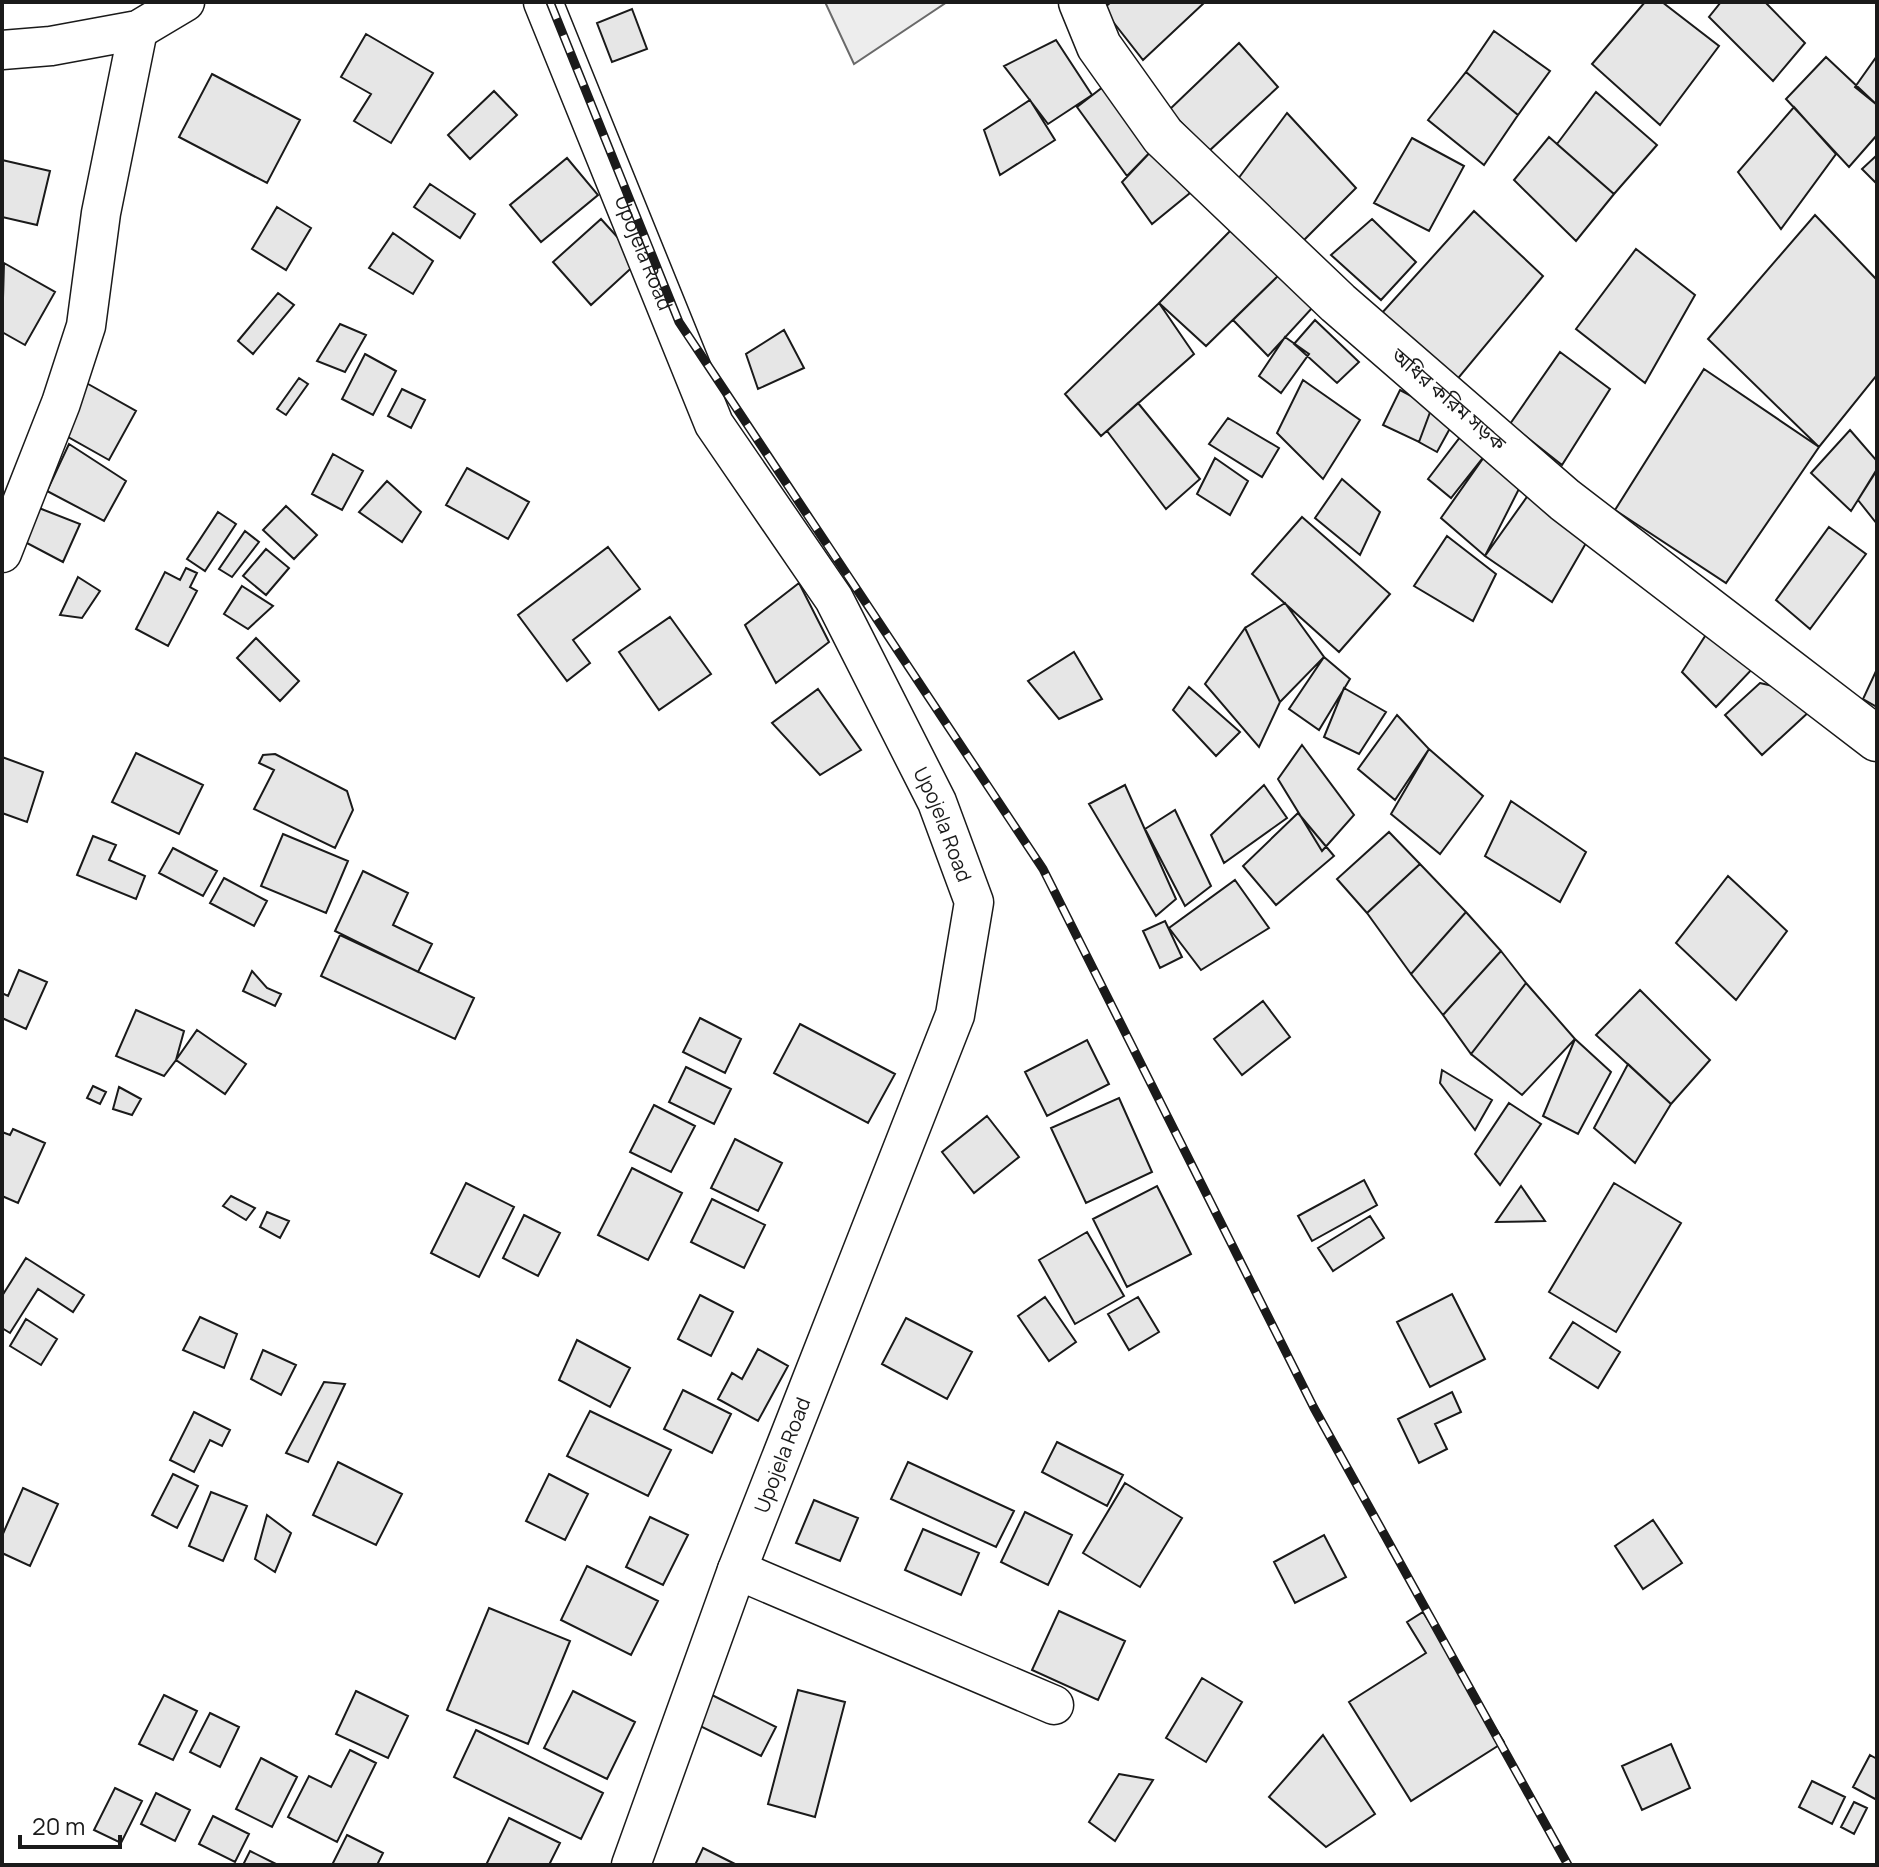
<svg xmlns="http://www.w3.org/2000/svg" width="1879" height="1867" font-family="Manrope,'Noto Sans Bengali',sans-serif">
<rect width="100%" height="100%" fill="#fff"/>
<path fill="#ededed" stroke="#6a6a6a" stroke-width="2" d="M 825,2 L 947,2 L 854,64 Z"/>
<path fill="#e6e6e6" stroke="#1a1a1a" stroke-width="2" d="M 1111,2 L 1205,2 L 1143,60 L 1103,9 Z
M 1645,2 L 1662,2 L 1719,46 L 1660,125 L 1592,64 Z
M 1721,2 L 1765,2 L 1805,43 L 1773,81 L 1709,17 Z
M 632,9 L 647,49 L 612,62 L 597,23 Z
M 1494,31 L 1550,71 L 1518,115 L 1466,72 Z
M 366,34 L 433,73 L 391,143 L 354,121 L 371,94 L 341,77 Z
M 1056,40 L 1092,95 L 1048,124 L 1004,66 Z
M 1239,43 L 1278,87 L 1209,151 L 1169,110 Z
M 1877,56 L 1877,105 L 1855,87 Z
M 1826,57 L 1877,105 L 1877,135 L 1849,167 L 1786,99 Z
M 1466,72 L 1518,115 L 1484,165 L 1428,120 Z
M 212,74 L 300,120 L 267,183 L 179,137 Z
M 1112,80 L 1158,144 L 1127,176 L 1077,107 Z
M 494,91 L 517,115 L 470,159 L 448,135 Z
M 1596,92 L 1657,145 L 1614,194 L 1557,144 Z
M 1030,100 L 1055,140 L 1000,175 L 984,130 Z
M 1794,107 L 1836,154 L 1781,229 L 1738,172 Z
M 1287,113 L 1356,188 L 1301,243 L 1235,183 Z
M 1549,137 L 1614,194 L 1576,241 L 1514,180 Z
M 1412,138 L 1464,166 L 1429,231 L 1374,203 Z
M 1158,144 L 1190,193 L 1152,224 L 1122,182 Z
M 1877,155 L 1877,184 L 1862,169 Z
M 567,158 L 598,195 L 541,242 L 510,205 Z
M 2,160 L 50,171 L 37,225 L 2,217 Z
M 430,184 L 475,214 L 460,238 L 414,207 Z
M 277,207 L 311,228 L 286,270 L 252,249 Z
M 1474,211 L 1543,276 L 1450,388 L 1381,314 Z
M 1815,215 L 1877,280 L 1877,375 L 1819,447 L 1708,339 Z
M 601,219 L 639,261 L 591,305 L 553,262 Z
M 1372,219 L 1416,262 L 1381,300 L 1331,255 Z
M 1237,224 L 1284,270 L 1206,346 L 1159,303 Z
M 393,233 L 433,261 L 413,294 L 369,268 Z
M 1636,249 L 1695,295 L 1645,383 L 1576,329 Z
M 4,263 L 55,292 L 25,345 L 2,332 Z
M 1284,270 L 1313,307 L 1268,356 L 1233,320 Z
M 278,293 L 294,305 L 253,354 L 238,341 Z
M 1159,303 L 1194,354 L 1101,436 L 1065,394 Z
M 1315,320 L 1359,362 L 1337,383 L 1294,344 Z
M 340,324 L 366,335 L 345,372 L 317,361 Z
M 784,330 L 804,368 L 758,389 L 746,354 Z
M 1285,337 L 1309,354 L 1281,393 L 1259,376 Z
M 1560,352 L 1610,389 L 1562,465 L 1510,424 Z
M 365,354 L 396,371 L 373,415 L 342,399 Z
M 1704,369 L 1819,447 L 1726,583 L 1615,510 Z
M 299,378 L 308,384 L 286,415 L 277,409 Z
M 81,380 L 136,411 L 109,460 L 54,429 Z
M 1303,380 L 1360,420 L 1323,479 L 1277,433 Z
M 402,389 L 425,400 L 411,428 L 388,416 Z
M 1400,390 L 1432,407 L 1419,442 L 1383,425 Z
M 1138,403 L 1200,479 L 1166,509 L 1107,431 Z
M 1432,407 L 1454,421 L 1437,452 L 1419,442 Z
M 1228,418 L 1279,448 L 1262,477 L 1209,444 Z
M 1850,430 L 1877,461 L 1877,470 L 1851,511 L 1811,473 Z
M 1464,432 L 1489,450 L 1451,498 L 1428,479 Z
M 69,444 L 126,481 L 104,521 L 47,491 Z
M 1489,450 L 1525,477 L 1485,556 L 1441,518 Z
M 333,454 L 363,471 L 342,510 L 312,494 Z
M 1215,458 L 1248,481 L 1230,515 L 1197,494 Z
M 467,468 L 529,502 L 508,539 L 446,505 Z
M 1877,469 L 1877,524 L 1858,500 Z
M 1342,479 L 1380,512 L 1360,555 L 1315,518 Z
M 387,481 L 421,512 L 402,542 L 359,512 Z
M 1529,494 L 1597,524 L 1552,602 L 1485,556 Z
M 286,506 L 317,535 L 294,559 L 263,530 Z
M 39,508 L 80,524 L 63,562 L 25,542 Z
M 218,512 L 236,524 L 205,571 L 187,559 Z
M 1302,517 L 1390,594 L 1339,652 L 1252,574 Z
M 1829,527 L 1866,554 L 1810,629 L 1776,600 Z
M 245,531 L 259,542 L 232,577 L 219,569 Z
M 1447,536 L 1496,574 L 1473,621 L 1414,586 Z
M 608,547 L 640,589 L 573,640 L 590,663 L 567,681 L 518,615 Z
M 266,549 L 289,568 L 266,595 L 243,576 Z
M 186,568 L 197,573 L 190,587 L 197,591 L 168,646 L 136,629 L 165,572 L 180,580 Z
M 78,577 L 100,591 L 82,618 L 60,615 Z
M 799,583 L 829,642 L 776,683 L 745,625 Z
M 242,586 L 273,606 L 248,629 L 224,614 Z
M 1285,603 L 1324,657 L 1280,702 L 1245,628 Z
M 670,617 L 711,674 L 659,710 L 619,652 Z
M 1245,628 L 1280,702 L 1259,747 L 1205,684 Z
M 1709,630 L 1757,664 L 1716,707 L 1682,672 Z
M 256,638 L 299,681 L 280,701 L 237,658 Z
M 1074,652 L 1102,699 L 1059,719 L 1028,681 Z
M 1324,657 L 1350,679 L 1319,730 L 1289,709 Z
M 1877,669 L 1877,707 L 1863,699 Z
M 1760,683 L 1824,698 L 1762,755 L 1725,715 Z
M 1189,687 L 1240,732 L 1216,756 L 1173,710 Z
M 1344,688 L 1386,712 L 1359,754 L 1324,737 Z
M 818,689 L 861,750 L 820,775 L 772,723 Z
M 1397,715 L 1429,749 L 1395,800 L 1358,769 Z
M 1302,745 L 1354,815 L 1322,851 L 1278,779 Z
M 1429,749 L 1483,796 L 1440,854 L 1391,814 Z
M 136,753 L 203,785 L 179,834 L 112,802 Z
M 275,754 L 347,791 L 353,810 L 335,848 L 254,809 L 274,770 L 259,763 L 263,755 Z
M 2,757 L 43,772 L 27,822 L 2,813 Z
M 1125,785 L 1176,899 L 1156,916 L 1089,804 Z
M 1264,785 L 1287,818 L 1224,863 L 1211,835 Z
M 1511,801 L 1586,852 L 1560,902 L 1485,856 Z
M 1175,810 L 1211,886 L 1185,906 L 1145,829 Z
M 1298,813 L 1334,856 L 1276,905 L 1243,866 Z
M 1389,832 L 1420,864 L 1367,913 L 1337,879 Z
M 283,834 L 348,861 L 326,913 L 261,886 Z
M 93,836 L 116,845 L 109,860 L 145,876 L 136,899 L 77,875 Z
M 173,848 L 217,871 L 203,896 L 159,873 Z
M 1420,864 L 1466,912 L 1411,974 L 1367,913 Z
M 363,871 L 408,893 L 393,925 L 432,944 L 418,972 L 335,931 Z
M 1728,876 L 1787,931 L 1736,1000 L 1676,943 Z
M 224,878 L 267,901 L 254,926 L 210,903 Z
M 1235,880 L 1269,928 L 1201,970 L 1169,928 Z
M 1466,912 L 1501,951 L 1443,1015 L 1411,974 Z
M 1165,921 L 1182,957 L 1160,968 L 1143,931 Z
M 340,935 L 474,998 L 455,1039 L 321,976 Z
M 1501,951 L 1526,983 L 1471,1054 L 1443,1015 Z
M 19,970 L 47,982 L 26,1029 L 2,1018 L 2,993 L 8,996 Z
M 252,971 L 267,988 L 281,994 L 275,1006 L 243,991 Z
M 1526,983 L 1575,1039 L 1522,1095 L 1471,1054 Z
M 1640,990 L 1710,1060 L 1671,1104 L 1596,1035 Z
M 1263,1001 L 1290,1037 L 1242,1075 L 1214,1039 Z
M 136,1010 L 184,1031 L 176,1060 L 164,1076 L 116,1056 Z
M 700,1018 L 741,1039 L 725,1073 L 683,1052 Z
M 800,1024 L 895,1074 L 868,1123 L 774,1073 Z
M 197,1030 L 246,1064 L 225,1094 L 176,1060 Z
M 1575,1039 L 1611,1072 L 1578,1134 L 1543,1116 Z
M 1087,1040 L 1109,1084 L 1047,1116 L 1025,1072 Z
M 1628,1064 L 1671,1104 L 1635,1163 L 1594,1128 Z
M 686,1067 L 731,1089 L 714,1124 L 669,1102 Z
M 1442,1070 L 1492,1100 L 1475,1130 L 1440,1083 Z
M 93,1086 L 106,1092 L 100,1104 L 87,1098 Z
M 119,1087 L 141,1099 L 132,1115 L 113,1109 Z
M 1119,1098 L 1152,1172 L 1086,1203 L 1051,1128 Z
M 1509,1103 L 1541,1124 L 1500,1185 L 1475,1154 Z
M 654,1105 L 695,1126 L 671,1172 L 630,1152 Z
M 987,1116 L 1019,1157 L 974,1193 L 942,1152 Z
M 13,1129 L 45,1143 L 18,1203 L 2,1196 L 2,1132 L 10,1135 Z
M 735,1139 L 782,1163 L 758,1211 L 711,1188 Z
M 632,1168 L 682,1193 L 648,1260 L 598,1235 Z
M 1364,1180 L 1377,1205 L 1312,1241 L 1298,1216 Z
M 466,1183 L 514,1207 L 479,1277 L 431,1253 Z
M 1614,1183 L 1681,1223 L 1616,1332 L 1549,1292 Z
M 1157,1186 L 1191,1254 L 1127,1287 L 1093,1219 Z
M 1521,1186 L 1545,1221 L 1496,1222 Z
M 231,1196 L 255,1208 L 246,1220 L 223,1206 Z
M 712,1199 L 765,1225 L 744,1268 L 691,1242 Z
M 267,1212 L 289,1221 L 280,1238 L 260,1227 Z
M 524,1215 L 560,1233 L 538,1276 L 503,1258 Z
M 1370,1216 L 1384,1238 L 1333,1271 L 1318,1248 Z
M 1087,1232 L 1124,1296 L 1075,1324 L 1039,1260 Z
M 26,1258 L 84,1295 L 73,1312 L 38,1289 L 10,1333 L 2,1328 L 2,1296 Z
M 1452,1294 L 1485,1359 L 1430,1387 L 1397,1322 Z
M 700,1295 L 733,1312 L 711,1356 L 678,1339 Z
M 1045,1297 L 1076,1342 L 1049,1361 L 1018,1316 Z
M 1138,1297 L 1159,1332 L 1129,1350 L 1108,1314 Z
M 200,1317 L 237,1334 L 224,1368 L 183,1350 Z
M 906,1318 L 972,1352 L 947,1399 L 882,1364 Z
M 26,1319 L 57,1339 L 41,1365 L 10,1346 Z
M 1573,1322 L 1620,1352 L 1598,1388 L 1550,1358 Z
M 577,1340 L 630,1368 L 610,1407 L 559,1380 Z
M 758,1349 L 788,1366 L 758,1421 L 718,1399 L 732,1373 L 742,1379 Z
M 263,1350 L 296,1365 L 281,1395 L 251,1379 Z
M 324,1382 L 345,1384 L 308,1462 L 286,1453 Z
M 683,1390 L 731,1414 L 712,1453 L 664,1429 Z
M 1452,1392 L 1461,1412 L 1435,1424 L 1447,1449 L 1419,1463 L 1398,1419 Z
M 590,1411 L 671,1450 L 648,1496 L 567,1456 Z
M 194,1412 L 230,1430 L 222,1446 L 210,1440 L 194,1472 L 170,1460 Z
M 1057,1442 L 1123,1475 L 1107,1506 L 1042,1472 Z
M 338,1462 L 402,1494 L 376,1545 L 313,1515 Z
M 908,1462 L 1014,1511 L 996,1547 L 891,1499 Z
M 173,1474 L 198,1486 L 177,1528 L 152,1515 Z
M 549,1474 L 588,1494 L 565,1540 L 526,1521 Z
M 1125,1483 L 1182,1518 L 1140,1587 L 1083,1553 Z
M 23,1488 L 58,1504 L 30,1566 L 2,1553 L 2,1536 Z
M 211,1492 L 247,1506 L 223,1561 L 189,1546 Z
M 814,1500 L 858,1518 L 840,1561 L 796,1543 Z
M 1025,1512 L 1072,1535 L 1048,1585 L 1001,1562 Z
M 267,1515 L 291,1533 L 275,1572 L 255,1559 Z
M 650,1517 L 688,1535 L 663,1585 L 626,1567 Z
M 1653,1520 L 1682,1563 L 1643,1589 L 1615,1546 Z
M 923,1529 L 979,1553 L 961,1595 L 905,1570 Z
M 1324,1535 L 1346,1577 L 1295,1603 L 1274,1562 Z
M 587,1566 L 658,1601 L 631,1655 L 561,1620 Z
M 489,1608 L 570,1641 L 528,1744 L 447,1710 Z
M 1059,1611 L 1125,1641 L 1098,1700 L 1032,1670 Z
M 1423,1612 L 1504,1742 L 1411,1801 L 1349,1702 L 1426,1653 L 1407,1622 Z
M 1202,1678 L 1242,1702 L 1206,1762 L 1166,1738 Z
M 798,1690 L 845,1702 L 815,1817 L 768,1804 Z
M 356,1691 L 408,1716 L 388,1758 L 336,1734 Z
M 573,1691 L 635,1722 L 607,1779 L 544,1748 Z
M 706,1692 L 776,1727 L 761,1756 L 700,1726 Z
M 164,1695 L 197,1711 L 173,1760 L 139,1744 Z
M 210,1713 L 239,1727 L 220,1767 L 190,1752 Z
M 476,1730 L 603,1793 L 581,1839 L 454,1777 Z
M 1323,1735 L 1375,1814 L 1326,1847 L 1269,1797 Z
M 1671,1744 L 1690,1788 L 1642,1810 L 1622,1766 Z
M 350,1750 L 376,1763 L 337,1842 L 288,1817 L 309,1776 L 331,1787 Z
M 1870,1755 L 1877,1759 L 1877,1800 L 1853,1787 Z
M 261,1758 L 297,1777 L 272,1827 L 236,1809 Z
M 1119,1774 L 1153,1780 L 1115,1841 L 1089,1822 Z
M 1812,1781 L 1845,1797 L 1832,1824 L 1799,1807 Z
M 115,1788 L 142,1801 L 121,1843 L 94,1830 Z
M 156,1793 L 190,1810 L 175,1841 L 141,1824 Z
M 1854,1802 L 1867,1808 L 1854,1834 L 1841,1827 Z
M 213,1816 L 249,1834 L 235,1862 L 199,1844 Z
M 509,1818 L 560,1843 L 549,1865 L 486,1865 Z
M 347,1835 L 383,1853 L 377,1865 L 332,1865 Z
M 703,1848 L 737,1865 L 695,1865 Z
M 250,1851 L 278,1865 L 243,1865 Z"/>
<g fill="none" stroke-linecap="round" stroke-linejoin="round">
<defs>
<g id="minor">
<path id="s1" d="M 543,2 L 714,424 L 834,599 L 937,802 L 974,902 L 955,1015 L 737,1570 L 631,1865"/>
<path d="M 2,50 L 51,46 L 138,30 L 185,2"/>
<path d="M 2,553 L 61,403 L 86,326 L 101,213 L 138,30"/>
<path d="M 737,1570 L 1054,1705"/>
</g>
<path id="major" d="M 1081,2 L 1099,46 L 1163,136 L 1338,303 L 1565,500 L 1877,739"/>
</defs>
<use href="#minor" stroke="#1a1a1a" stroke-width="41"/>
<use href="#major" stroke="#1a1a1a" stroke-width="47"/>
<use href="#minor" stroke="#fff" stroke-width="38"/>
<use href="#major" stroke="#fff" stroke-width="44"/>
<defs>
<path id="rail" d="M 550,2 L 679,322 L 1043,869 L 1314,1408 L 1568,1865"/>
</defs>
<use href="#rail" stroke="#1a1a1a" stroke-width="9"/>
<use href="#rail" stroke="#fff" stroke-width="6" stroke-dasharray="18" stroke-linecap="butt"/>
</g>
<g text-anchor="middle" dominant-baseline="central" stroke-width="6" stroke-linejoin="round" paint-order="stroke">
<g font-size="20" fill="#1a1a1a" stroke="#fff">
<text stroke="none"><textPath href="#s1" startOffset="270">Upojela Road</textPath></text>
<text transform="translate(1449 399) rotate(41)">অধির করিম সড়ক</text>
<text stroke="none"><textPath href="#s1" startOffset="918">Upojela Road</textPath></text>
<text transform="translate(782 1455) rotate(-69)">Upojela Road</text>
</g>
</g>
<rect width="1879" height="1867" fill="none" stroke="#1a1a1a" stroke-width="8"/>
<path d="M20 1835v12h100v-12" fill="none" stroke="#1a1a1a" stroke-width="4"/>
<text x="32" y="1835" font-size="24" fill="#1a1a1a" stroke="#ffffff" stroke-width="6" paint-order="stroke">20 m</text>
</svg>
